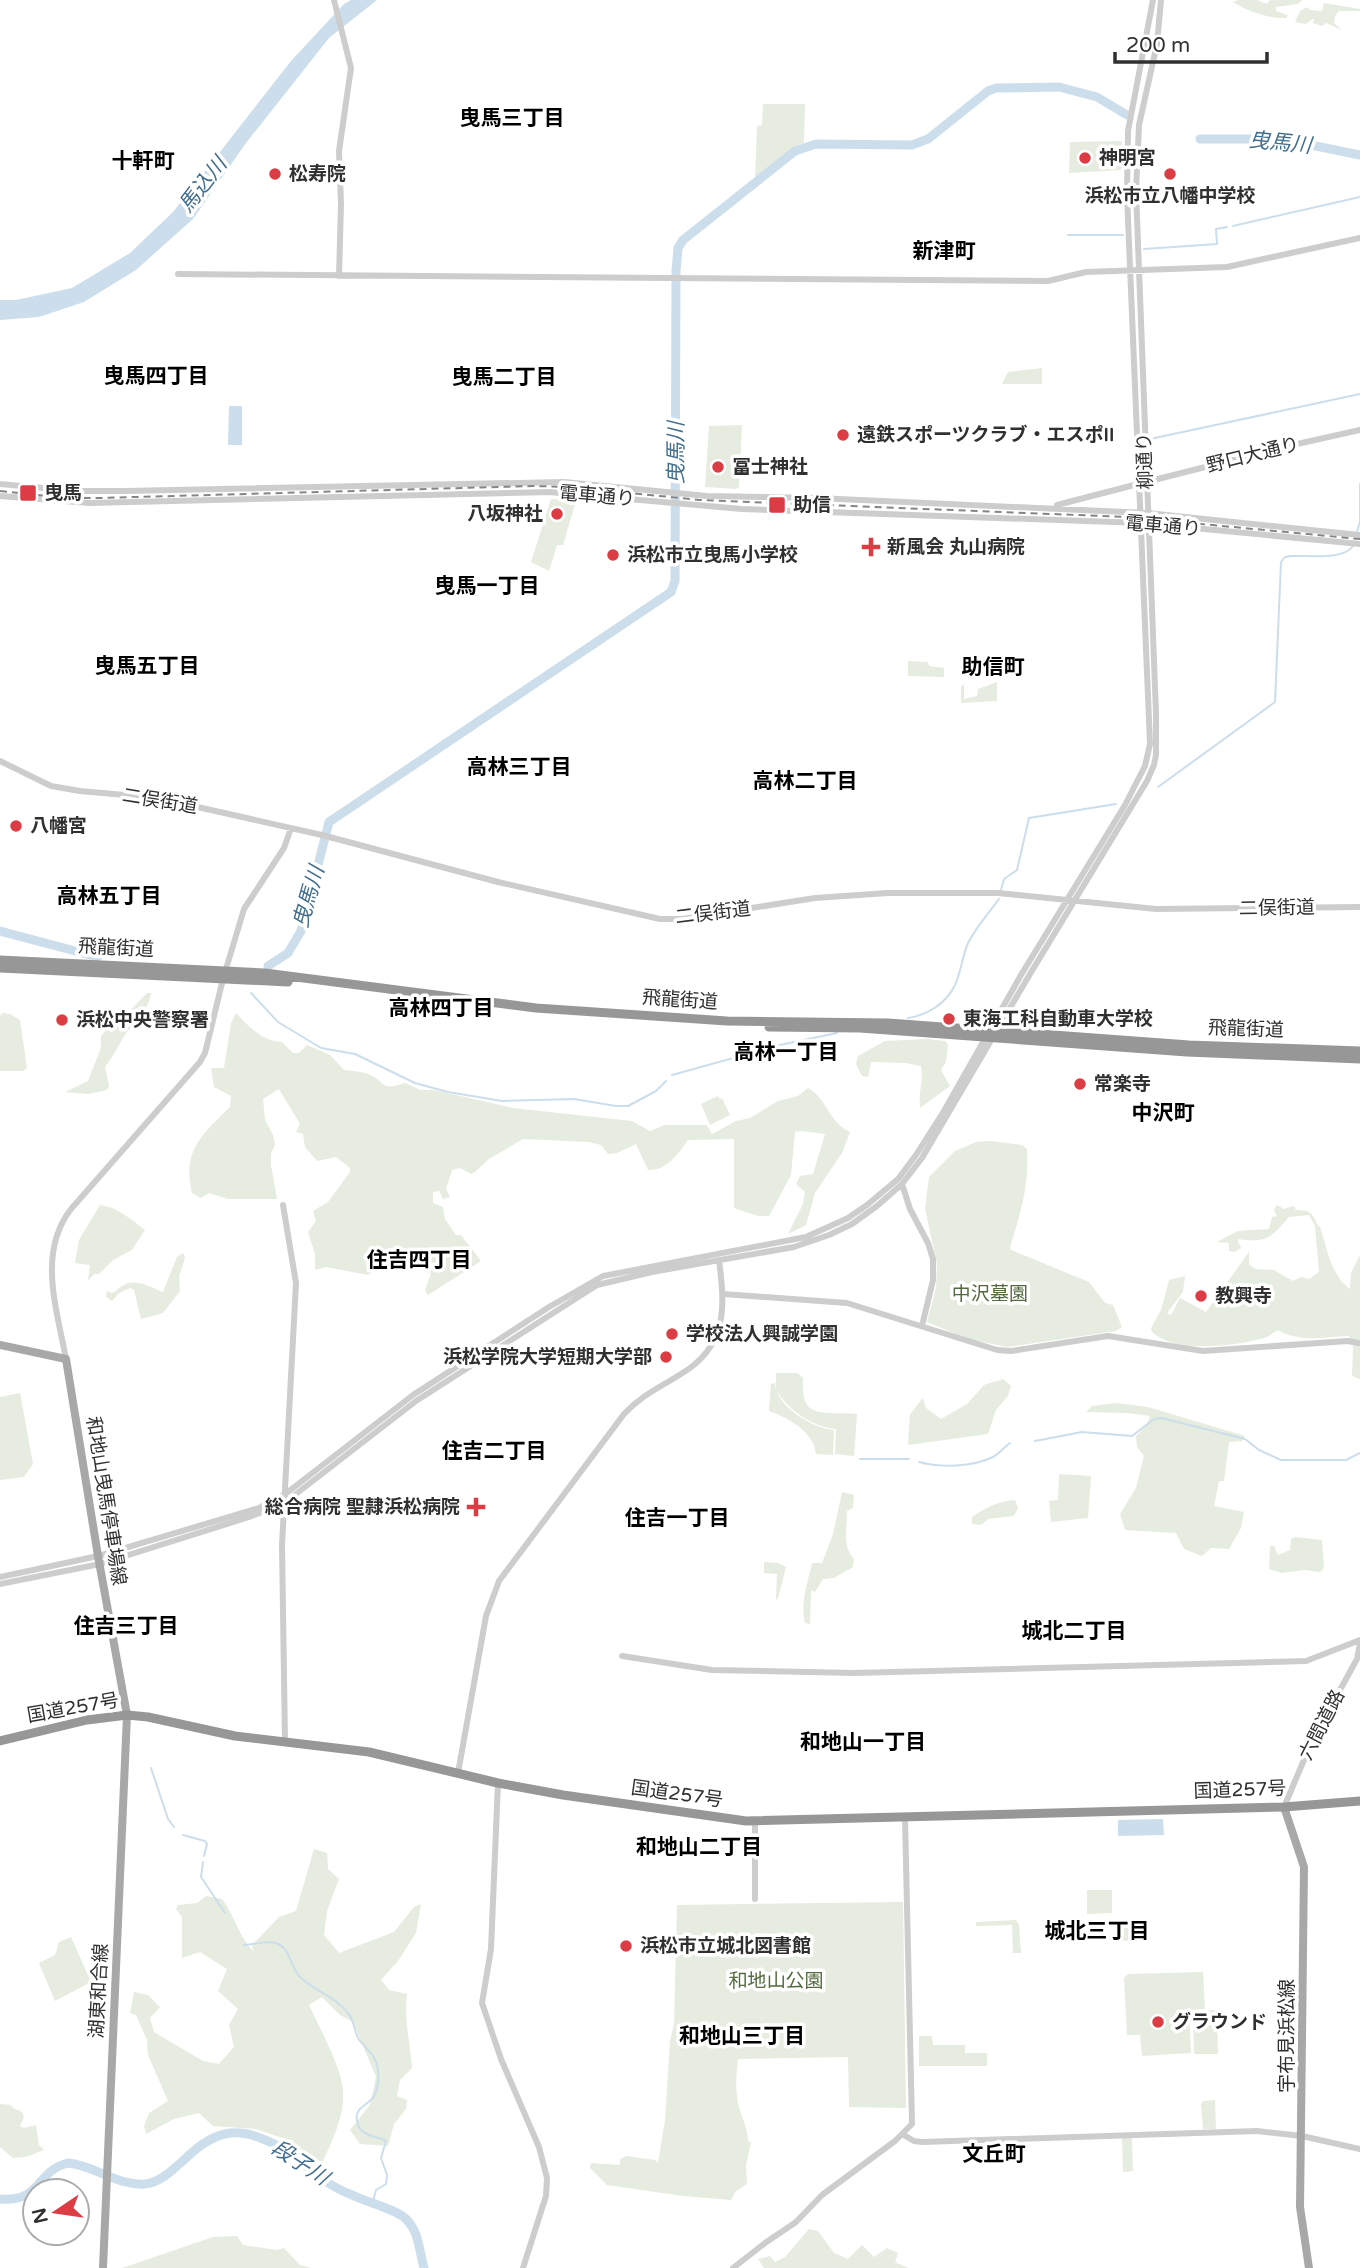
<svg xmlns="http://www.w3.org/2000/svg" width="1360" height="2268" font-family="'Varela Round','Noto Sans JP',sans-serif">
<rect width="100%" height="100%" fill="#fff"/>
<path fill="#e6ecdf" d="M 1238,0 L 1257,0 L 1267,4 L 1270,0 L 1302,0 L 1298,4 L 1276,7 L 1276,11 L 1288,15 L 1286,18 C 1268,19 1248,11 1233,2 Z
M 1324,3 L 1360,9 L 1360,11 L 1339,11 L 1335,16 L 1334,23 L 1342,30 L 1326,23 L 1322,26 L 1313,23 L 1314,18 L 1306,24 L 1295,22 L 1300,11 L 1307,7 L 1310,10 L 1322,11 Z
M 763,104 L 805,104 L 804,143 L 798,145 L 755,181 L 757,126 L 762,125 Z
M 1122,141 L 1121,170 L 1069,173 L 1070,142 Z
M 1042,368 L 1042,384 L 1002,384 L 1008,372 Z
M 742,425 L 739,487 L 736,489 L 705,487 L 709,426 Z
M 551,499 L 576,501 L 563,545 L 557,545 L 549,571 L 531,562 Z
M 908,661 L 928,662 L 929,666 L 944,668 L 944,677 L 908,676 Z
M 997,682 L 997,701 L 961,703 L 961,686 L 964,685 L 964,699 L 977,696 L 978,689 Z
M 147,993 L 151,993 C 149,1009 137,1020 127,1032 C 119,1043 114,1056 105,1067 L 109,1086 L 107,1090 L 88,1094 L 65,1092 L 88,1081 L 101,1048 L 101,1036 L 108,1028 L 125,1016 Z
M 3,1013 L 10,1014 L 20,1020 L 27,1068 L 23,1071 L 0,1071 L 0,1016 Z
M 236,1013 C 249,1027 262,1041 282,1042 L 293,1053 L 299,1053 L 307,1045 L 330,1055 L 344,1070 C 351,1071 360,1071 368,1074 C 387,1081 378,1092 405,1083 L 421,1090 L 434,1090 L 513,1108 L 632,1121 L 650,1131 L 665,1125 L 707,1125 L 712,1134 L 736,1121 L 750,1118 L 778,1101 L 798,1096 L 808,1088 C 827,1098 828,1122 850,1132 L 842,1153 L 815,1193 L 806,1225 L 788,1234 L 803,1204 L 805,1192 L 796,1184 L 800,1176 L 813,1174 L 825,1134 L 802,1131 L 795,1132 L 791,1175 L 769,1216 L 758,1216 L 734,1208 L 734,1139 L 688,1140 C 678,1154 667,1171 648,1170 L 636,1144 L 617,1153 L 608,1154 L 601,1145 L 589,1142 L 523,1139 L 489,1159 L 475,1172 L 471,1174 L 460,1168 L 452,1170 L 446,1189 L 450,1197 L 443,1199 L 439,1191 L 433,1192 L 433,1203 L 443,1207 L 445,1219 L 456,1235 L 461,1235 L 481,1261 L 428,1295 L 425,1290 L 431,1273 C 397,1265 401,1247 368,1275 L 326,1267 L 315,1270 L 315,1254 L 308,1232 L 316,1221 L 313,1211 L 328,1202 L 350,1172 L 350,1168 L 336,1157 L 317,1161 L 305,1147 L 303,1134 L 296,1132 L 300,1124 L 279,1089 L 263,1099 L 265,1120 L 273,1135 L 275,1144 L 271,1154 L 271,1165 L 277,1199 L 228,1199 L 209,1193 L 201,1198 L 192,1193 C 182,1151 202,1134 230,1107 L 231,1096 L 214,1087 L 211,1068 L 224,1068 L 231,1023 Z
M 926,1039 L 945,1041 L 948,1044 L 946,1062 L 941,1070 L 950,1086 L 920,1108 C 918,1092 924,1080 921,1066 L 906,1063 L 871,1062 L 868,1077 L 862,1076 L 856,1064 L 858,1056 L 885,1041 Z
M 718,1096 L 720,1099 L 722,1098 L 730,1115 L 710,1125 L 701,1104 Z
M 991,1141 L 1022,1145 L 1027,1149 C 1029,1186 1021,1212 1010,1247 L 1011,1250 L 1089,1282 L 1105,1303 L 1113,1305 L 1122,1327 L 1116,1331 L 1007,1347 L 968,1339 L 927,1322 L 936,1288 L 937,1264 L 925,1209 L 929,1177 L 955,1151 L 976,1142 Z
M 100,1205 C 117,1207 132,1220 145,1230 L 132,1250 L 113,1260 L 99,1274 L 94,1274 L 88,1281 L 90,1265 L 75,1263 L 79,1240 Z
M 1277,1205 L 1284,1209 L 1294,1206 L 1296,1210 C 1310,1210 1313,1213 1318,1226 L 1320,1227 C 1327,1248 1331,1276 1350,1289 L 1351,1273 L 1360,1255 L 1360,1379 L 1352,1376 L 1353,1347 L 1349,1336 C 1325,1337 1300,1343 1278,1330 C 1273,1332 1269,1337 1264,1338 C 1235,1346 1176,1354 1152,1332 L 1151,1328 L 1161,1310 L 1169,1280 L 1185,1276 L 1183,1292 L 1167,1313 L 1171,1315 L 1180,1298 L 1206,1312 L 1249,1252 L 1249,1265 L 1256,1269 L 1274,1270 L 1293,1281 L 1301,1277 L 1309,1279 L 1319,1272 L 1315,1226 L 1309,1215 L 1289,1217 C 1270,1239 1266,1243 1237,1239 L 1241,1248 L 1235,1252 L 1229,1251 L 1229,1243 L 1217,1242 L 1238,1231 L 1269,1229 L 1272,1217 L 1277,1216 L 1274,1210 Z
M 183,1253 L 185,1258 L 179,1276 L 180,1291 L 163,1313 L 141,1319 L 134,1290 L 130,1288 L 119,1293 L 112,1301 L 106,1297 L 107,1291 L 112,1293 C 116,1292 118,1288 122,1286 C 134,1277 151,1287 163,1292 L 177,1257 Z
M 776,1373 L 798,1373 L 803,1378 C 800,1421 822,1411 857,1414 L 854,1456 L 835,1454 L 836,1429 C 813,1427 789,1411 777,1391 C 782,1409 815,1429 834,1430 L 833,1455 L 816,1454 C 814,1432 789,1418 769,1411 L 771,1384 L 775,1383 L 776,1390 Z
M 1003,1379 L 1011,1386 L 1008,1396 L 996,1410 L 988,1434 L 908,1445 L 910,1414 L 923,1398 L 926,1408 L 941,1419 L 967,1404 L 984,1385 Z
M 20,1393 L 33,1464 L 24,1477 L 0,1480 L 0,1397 Z
M 1117,1403 L 1148,1407 L 1245,1436 L 1242,1441 L 1229,1442 L 1224,1481 L 1219,1481 L 1214,1506 L 1244,1512 L 1241,1528 L 1229,1549 L 1211,1548 L 1202,1556 L 1184,1549 L 1176,1533 L 1125,1530 L 1120,1514 L 1136,1488 L 1144,1456 L 1137,1447 L 1136,1436 L 1146,1426 L 1150,1416 L 1127,1413 L 1086,1412 L 1092,1406 Z
M 1059,1474 L 1091,1476 L 1088,1518 L 1051,1522 L 1049,1501 L 1058,1500 Z
M 842,1492 L 854,1495 L 853,1508 L 847,1511 C 847,1528 842,1546 854,1559 L 853,1567 L 834,1578 L 823,1579 L 815,1592 L 811,1590 L 810,1624 L 805,1623 C 800,1603 808,1582 812,1563 L 822,1563 L 833,1534 Z
M 1015,1500 L 1018,1508 L 1014,1516 L 988,1519 L 981,1525 L 972,1524 L 972,1517 C 985,1508 998,1501 1015,1500 Z
M 1295,1537 L 1322,1540 L 1324,1568 L 1320,1572 L 1305,1570 L 1282,1573 L 1269,1569 L 1270,1546 L 1274,1546 L 1278,1555 L 1290,1550 L 1291,1539 Z
M 764,1562 L 778,1563 L 786,1567 L 778,1598 L 776,1600 L 777,1574 L 764,1573 Z
M 314,1849 L 327,1853 L 328,1869 L 339,1879 L 327,1911 L 324,1935 L 339,1953 L 394,1932 L 414,1907 L 421,1904 L 416,1933 L 398,1961 L 381,1980 L 389,1990 L 407,1994 C 404,2021 410,2041 412,2068 L 400,2080 L 397,2096 L 407,2100 L 406,2109 L 394,2124 L 388,2146 L 360,2144 L 350,2130 L 370,2105 L 376,2077 L 353,2022 L 340,2015 L 322,1997 L 309,2005 C 319,2027 341,2066 343,2090 C 345,2116 332,2141 322,2163 L 285,2139 L 256,2129 L 213,2126 L 199,2113 L 174,2119 L 146,2134 L 144,2126 L 149,2113 L 168,2101 L 148,2055 L 147,2040 L 136,2015 L 130,2013 L 134,1992 L 148,1995 L 160,2007 L 150,2018 L 154,2032 L 203,2061 L 219,2064 L 234,2047 L 229,2025 L 238,2009 L 218,1991 L 227,1969 L 200,1952 L 182,1958 L 182,1917 L 176,1909 L 178,1905 L 197,1903 L 206,1896 L 222,1899 C 235,1916 238,1935 253,1951 L 252,1945 L 279,1917 L 296,1911 Z
M 1087,1890 L 1112,1890 L 1112,1913 L 1087,1914 Z
M 903,1902 L 906,2108 L 849,2107 L 848,2057 L 738,2059 C 736,2075 735,2092 739,2107 C 742,2119 748,2128 748,2141 L 751,2142 L 746,2165 L 747,2184 L 735,2192 L 731,2200 L 683,2196 L 607,2185 L 590,2168 L 591,2163 L 620,2165 L 620,2159 L 626,2156 L 655,2160 L 658,2163 L 665,2120 L 670,2041 L 674,2024 L 677,1905 Z
M 1123,1919 L 1138,1919 L 1139,1940 L 1122,1941 L 1121,1921 Z
M 1016,1920 L 1019,1925 L 1021,1953 L 1013,1953 L 1012,1925 L 976,1926 L 976,1922 Z
M 71,1937 L 91,1982 L 55,2001 L 39,1963 L 55,1955 L 59,1942 Z
M 1203,1972 L 1205,2009 L 1189,2010 L 1191,2053 L 1142,2056 L 1140,2035 L 1127,2035 L 1124,1978 L 1128,1974 Z
M 1217,2010 L 1218,2054 L 1194,2054 L 1193,2011 Z
M 919,2036 L 932,2036 L 933,2045 L 965,2045 L 965,2053 L 987,2053 L 987,2066 L 919,2066 Z
M 1215,2100 L 1216,2129 L 1203,2129 L 1201,2104 L 1203,2101 Z
M 0,2104 L 11,2105 L 13,2108 L 22,2112 L 24,2117 L 20,2126 L 24,2128 L 36,2125 L 39,2145 L 44,2150 L 26,2157 L 13,2158 L 0,2147 Z
M 1122,2137 L 1132,2137 L 1133,2171 L 1123,2172 Z
M 809,2229 L 818,2231 L 834,2253 L 848,2259 L 862,2245 L 874,2257 L 887,2248 L 898,2253 L 895,2262 L 908,2268 L 764,2268 L 758,2259 L 770,2256 L 775,2262 L 785,2257 Z
M 237,2236 L 243,2245 L 277,2250 L 284,2248 L 300,2265 L 311,2268 L 122,2268 L 213,2237 Z"/>
<path fill="#ccdeeb" d="M 351,0 L 377,0 L 329,38 L 246,143 L 193,219 L 136,270 L 84,302 L 39,317 L 0,320 L 0,300 L 16,300 L 72,288 L 130,253 L 173,212 L 291,61 L 344,4 Z
M 229,406 L 242,406 L 242,445 L 228,445 Z
M 1163,1819 L 1164,1835 L 1118,1836 L 1118,1820 Z"/>
<g fill="none" stroke-linecap="round" stroke-linejoin="round">
<path stroke="#ccdeeb" stroke-width="2" d="M 1233,226 L 1360,197
M 1068,235 L 1123,235
M 1144,249 L 1217,244 L 1216,229 L 1227,227
M 1150,439 L 1360,394
M 1357,531 L 1360,522 L 1360,484
M 1158,787 L 1275,702 L 1281,562 L 1285,557 L 1291,556 C 1309,555 1342,561 1353,546
M 1001,890 L 1004,879 L 1017,870 L 1029,818 L 1116,804
M 251,993 L 278,1022 L 321,1048 L 355,1054 L 415,1083 L 448,1092 L 502,1101 L 574,1099 L 616,1106 L 628,1106 L 656,1091 L 666,1081
M 908,1018 C 927,1015 946,1004 955,985 C 961,972 962,957 968,943 C 976,927 988,914 999,899
M 672,1075 L 780,1045 L 837,1033
M 1035,1441 L 1082,1432 L 1132,1436 L 1154,1419 L 1161,1418 L 1245,1439 L 1259,1450 L 1281,1460 L 1346,1460 L 1360,1453
M 860,1459 L 909,1459
M 919,1462 C 941,1468 972,1467 993,1457 C 999,1454 1004,1447 1010,1443
M 151,1768 L 168,1819 L 174,1827
M 183,1835 L 205,1841 L 207,1844 L 204,1856
M 203,1862 L 201,1877 L 225,1913
M 244,1945 C 254,1945 267,1940 276,1943 C 291,1948 290,1968 301,1978 C 315,1991 336,1997 348,2013 C 354,2020 354,2030 358,2038 C 365,2049 377,2055 378,2070 C 379,2077 378,2090 374,2096 C 368,2106 354,2107 357,2121 C 360,2137 375,2135 386,2141 L 381,2158 L 387,2175 L 386,2184 L 376,2190 L 372,2205"/>
<path stroke="#ccdeeb" stroke-width="9" d="M 1200,139 L 1282,139 L 1360,155
M 0,931 L 98,957
M 268,966 L 288,953 L 301,931 L 329,822 L 671,592 L 675,581 L 676,271 L 678,248 L 683,240 L 795,151 L 816,144 L 912,145 L 928,139 L 988,91 L 996,88 L 1059,87 L 1097,97 L 1127,115
M 0,2199 C 42,2203 35,2171 68,2163 C 94,2165 117,2186 145,2184 C 175,2180 190,2142 225,2134 C 242,2130 257,2136 272,2143 C 292,2151 306,2168 324,2180 C 332,2186 342,2191 352,2195 C 366,2202 396,2209 406,2219 C 419,2232 419,2250 424,2268"/>
<path stroke="#cdcdcd" stroke-width="6" d="M 334,0 L 351,68 L 339,151 L 341,204 L 339,276
M 178,274 L 1048,281 L 1086,272 L 1227,267 L 1360,238
M 1146,482 L 1284,447 L 1360,430
M 0,484 L 76,491 L 125,491 L 564,482 L 707,496 L 817,498 L 1147,513 L 1360,535
M 0,496 L 89,503 L 549,492 L 742,509 L 1141,523 L 1360,544
M 1057,505 L 1138,484
M 0,761 L 51,786 L 80,791 L 147,797 L 184,804 L 322,835 L 498,882 L 660,919 L 682,919 L 815,898 L 888,893 L 998,893 L 1156,909 L 1360,907
M 902,1184 L 910,1209 L 928,1243 L 933,1259 L 933,1280 L 922,1326
M 283,1205 L 296,1283 L 282,1545 L 285,1742
M 723,1294 L 847,1303 L 997,1350 L 1011,1351 L 1108,1336 L 1203,1351 L 1348,1341 L 1358,1343
M 66,1359 C 57,1309 37,1253 71,1209 L 200,1062 L 205,1053 L 223,979 L 244,909 L 284,848 L 291,828
M 0,1577 L 98,1556 L 259,1508 L 284,1495 L 413,1395 L 549,1307 L 603,1276 L 806,1237 L 848,1218 L 867,1205 L 898,1179 L 916,1155 L 944,1111 L 1021,975 L 1125,805 L 1145,766 L 1150,744 L 1127,195 L 1128,131 L 1153,0
M 0,1584 L 100,1564 L 249,1517 L 283,1504 L 416,1401 L 597,1285 L 652,1272 L 794,1247 L 829,1235 L 852,1224 L 877,1206 L 902,1184 L 922,1158 L 1030,974 L 1147,781 L 1154,765 L 1156,755 L 1156,713 L 1136,191 L 1139,125 L 1157,44 L 1161,0
M 622,1656 L 712,1670 L 854,1673 L 1306,1661 L 1360,1640
M 458,1773 L 486,1616 L 499,1581 L 624,1414 C 643,1394 659,1388 681,1374 C 728,1346 725,1307 719,1260
M 498,1783 L 491,1949 L 482,2003 L 501,2059 L 539,2147 L 547,2178 L 546,2196 L 523,2268
M 1284,1807 L 1312,1741 L 1357,1659 L 1360,1643
M 755,1821 L 755,1899
M 902,2134 L 914,2141 L 922,2142 L 1257,2131 L 1302,2136 L 1360,2149
M 733,2268 L 765,2243 L 796,2222 L 822,2195 L 895,2141 L 912,2124 L 905,1818"/>
<path stroke="#a8a8a8" stroke-width="8" d="M 0,1345 L 66,1359 L 98,1556 L 127,1715 L 103,2268
M 1284,1807 L 1304,1867 L 1300,2207 L 1309,2268"/>
<path stroke="#979797" stroke-width="9" d="M 0,960 L 265,973 L 536,1008 L 727,1021 L 888,1023 L 1189,1045 L 1360,1051
M 0,968 L 288,982
M 769,1027 L 860,1028 L 1187,1052 L 1360,1059
M 0,1741 L 87,1720 L 127,1715 L 148,1717 L 235,1736 L 369,1752 L 498,1783 L 563,1795 L 746,1821 L 1284,1807 L 1360,1801"/>
<path stroke="#858585" stroke-width="2" stroke-dasharray="7 5" stroke-linecap="butt" d="M 0,491 L 66,498 L 100,498 L 533,486 L 572,487 L 699,500 L 1127,517 L 1360,539"/>
</g>
<g fill="#dc3d44" stroke="#fff" stroke-width="2.5">
<circle cx="1085" cy="158" r="7"/>
<circle cx="275" cy="174" r="7"/>
<circle cx="1170" cy="174" r="7"/>
<circle cx="843" cy="435" r="7"/>
<circle cx="718" cy="467" r="7"/>
<rect x="19" y="484" width="18" height="18" rx="3.5"/>
<rect x="768" y="496" width="18" height="18" rx="3.5"/>
<circle cx="557" cy="514" r="7"/>
<path d="M867.5 536.5h7v7h7v7h-7v7h-7v-7h-7v-7h7z"/>
<circle cx="613" cy="555" r="7"/>
<circle cx="16" cy="826" r="7"/>
<circle cx="949" cy="1019" r="7"/>
<circle cx="62" cy="1020" r="7"/>
<circle cx="1080" cy="1084" r="7"/>
<circle cx="1201" cy="1296" r="7"/>
<circle cx="672" cy="1334" r="7"/>
<circle cx="666" cy="1357" r="7"/>
<path d="M472.5 1496.5h7v7h7v7h-7v7h-7v-7h-7v-7h7z"/>
<circle cx="626" cy="1946" r="7"/>
<circle cx="1158" cy="2022" r="7"/>
</g>
<g text-anchor="middle" dominant-baseline="central" stroke-width="7" stroke-linejoin="round" paint-order="stroke">
<g font-size="19" font-weight="bold" fill="#303030" stroke="#fff" text-anchor="start">
<text x="1099" y="158">神明宮</text>
<text x="289" y="174">松寿院</text>
<text x="1170" y="196" text-anchor="middle">浜松市立八幡中学校</text>
<text x="857" y="435">遠鉄スポーツクラブ・エスポII</text>
<text x="732" y="467">冨士神社</text>
<text x="44" y="493">曳馬</text>
<text x="793" y="505">助信</text>
<text x="543" y="514" text-anchor="end">八坂神社</text>
<text x="887" y="547">新風会 丸山病院</text>
<text x="627" y="555">浜松市立曳馬小学校</text>
<text x="30" y="826">八幡宮</text>
<text x="963" y="1019">東海工科自動車大学校</text>
<text x="76" y="1020">浜松中央警察署</text>
<text x="1094" y="1084">常楽寺</text>
<text x="1215" y="1296">教興寺</text>
<text x="686" y="1334">学校法人興誠学園</text>
<text x="652" y="1357" text-anchor="end">浜松学院大学短期大学部</text>
<text x="460" y="1507" text-anchor="end">総合病院 聖隷浜松病院</text>
<text x="640" y="1946">浜松市立城北図書館</text>
<text x="1172" y="2022">グラウンド</text>
</g>
<g font-size="19" fill="#303030" stroke="#fff">
<text transform="translate(1253 455) rotate(-14)">野口大通り</text>
<text transform="translate(1145 461) rotate(-92)">柳通り</text>
<text transform="translate(597 496) rotate(5)">電車通り</text>
<text transform="translate(1163 526) rotate(5)">電車通り</text>
<text transform="translate(160 801) rotate(9)">二俣街道</text>
<text transform="translate(1277 908) rotate(-1)">二俣街道</text>
<text transform="translate(713 913) rotate(-7)">二俣街道</text>
<text transform="translate(116 948) rotate(3)">飛龍街道</text>
<text transform="translate(680 1000) rotate(4)">飛龍街道</text>
<text transform="translate(1246 1029) rotate(2)">飛龍街道</text>
<text transform="translate(106 1501) rotate(81)">和地山曳馬停車場線</text>
<text transform="translate(73 1708) rotate(-10)">国道257号</text>
<text transform="translate(1322 1725) rotate(-63)">六間道路</text>
<text transform="translate(1240 1790) rotate(-2)">国道257号</text>
<text transform="translate(677 1794) rotate(8)">国道257号</text>
<text transform="translate(99 1991) rotate(-87)">湖東和合線</text>
<text transform="translate(1287 2036) rotate(-90)">宇布見浜松線</text>
</g>
<g font-size="19" fill="#526a3f" stroke="#fff">
<text x="990" y="1294">中沢墓園</text>
<text x="776" y="1981">和地山公園</text>
</g>
<g font-size="21" font-weight="bold" fill="#000" stroke="#fff">
<text x="512" y="118">曳馬三丁目</text>
<text x="143" y="161">十軒町</text>
<text x="944" y="251">新津町</text>
<text x="156" y="376">曳馬四丁目</text>
<text x="504" y="377">曳馬二丁目</text>
<text x="487" y="586">曳馬一丁目</text>
<text x="147" y="666">曳馬五丁目</text>
<text x="993" y="667">助信町</text>
<text x="519" y="767">高林三丁目</text>
<text x="805" y="781">高林二丁目</text>
<text x="109" y="896">高林五丁目</text>
<text x="441" y="1008">高林四丁目</text>
<text x="786" y="1052">高林一丁目</text>
<text x="1163" y="1113">中沢町</text>
<text x="419" y="1260">住吉四丁目</text>
<text x="494" y="1451">住吉二丁目</text>
<text x="677" y="1518">住吉一丁目</text>
<text x="126" y="1626">住吉三丁目</text>
<text x="1074" y="1631">城北二丁目</text>
<text x="863" y="1742">和地山一丁目</text>
<text x="699" y="1847">和地山二丁目</text>
<text x="1097" y="1931">城北三丁目</text>
<text x="742" y="2036">和地山三丁目</text>
<text x="994" y="2154">文丘町</text>
</g>
<g font-size="21" font-style="italic" fill="#426e8e" stroke="#fff">
<text transform="translate(1280 143) rotate(6)">曳馬川</text>
<text transform="translate(203 185) rotate(-52)">馬込川</text>
<text transform="translate(676 453) rotate(-90)">曳馬川</text>
<text transform="translate(309 897) rotate(-74)">曳馬川</text>
<text transform="translate(300 2163) rotate(33)">段子川</text>
</g>
</g>
<g transform="translate(56 2212) rotate(257)"><circle r="33" fill="#ffffff" stroke="#acacac" stroke-width="2"/>
<path d="M0-5L12 26L0 18L-12 26Z" fill="#dc3d44"/>
<text y="-10" font-size="19" font-weight="bold" text-anchor="middle" fill="#303030">N</text>
</g>
<path d="M1115 52v10h152v-10" fill="none" stroke="#303030" stroke-width="3.5"/>
<text x="1126" y="52" font-size="21" fill="#303030" stroke="#ffffff" stroke-width="5" paint-order="stroke">200 m</text>
</svg>
